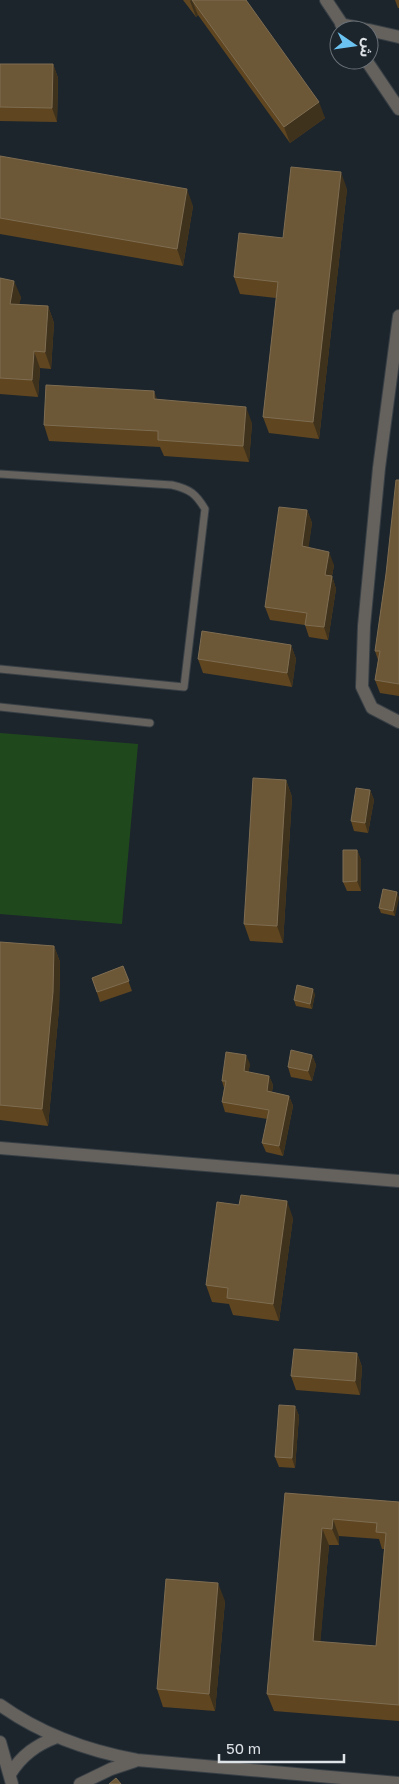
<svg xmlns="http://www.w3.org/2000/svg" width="399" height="1784" font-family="'Golos Text','Noto Sans Arabic',sans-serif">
<rect width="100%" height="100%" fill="#1d252c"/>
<path fill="#1f491d" d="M 0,733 L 138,744 L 122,924 L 0,914 Z"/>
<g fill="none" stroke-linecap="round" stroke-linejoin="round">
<defs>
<path id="lane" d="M 0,474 L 172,485 C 190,489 196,494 205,509 L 184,687 L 0,669
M 0,707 L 150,723"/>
<path id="street" d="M 326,0 L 346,30
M 341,24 L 368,30
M 369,30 L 399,37
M 366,60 L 399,109
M 399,316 L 379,468 L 364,626 L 362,687 L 372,708 L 399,722
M 0,1148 L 399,1181
M 0,1705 C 42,1735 88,1751 137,1760 L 399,1783
M 0,1742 L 12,1784
M 10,1774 C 22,1755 36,1745 57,1737
M 80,1784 L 111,1769 L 135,1761"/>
</defs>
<use href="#lane" stroke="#384046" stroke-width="9"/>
<use href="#street" stroke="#384046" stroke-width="14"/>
<use href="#lane" stroke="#65615d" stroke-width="7"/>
<use href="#street" stroke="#65615d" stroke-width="12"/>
</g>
<path fill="#5f4621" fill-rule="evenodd" d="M 183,0 L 246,0 L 325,118 L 290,143 L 198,15 L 196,17 Z
M 395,0 L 399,0 L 399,8 L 398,8 Z
M 0,64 L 53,64 L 58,78 L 57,122 L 0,121 Z
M 0,156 L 193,206 L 183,266 L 0,234 Z
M 347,189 L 319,439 L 269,433 L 263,417 L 276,298 L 240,294 L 234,277 L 283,238 Z
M 0,278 L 21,297 L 19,304 L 48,306 L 54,323 L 51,369 L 40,368 L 38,397 L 0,394 Z
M 157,399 L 252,423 L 249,462 L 164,456 L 160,447 L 49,441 L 44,425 Z
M 399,480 L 399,696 L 380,693 L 375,680 L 378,660 L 375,651 Z
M 307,510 L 312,523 L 308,548 L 334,565 L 332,576 L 336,589 L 328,640 L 309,637 L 305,625 L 270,620 L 265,607 Z
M 291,645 L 296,659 L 292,687 L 203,673 L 198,659 Z
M 286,780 L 292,797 L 283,943 L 250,941 L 244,924 Z
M 370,790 L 374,800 L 368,833 L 354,831 L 351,821 Z
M 357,850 L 361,860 L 361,891 L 347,891 L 343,882 Z
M 397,892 L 395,916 L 381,913 L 379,908 Z
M 0,942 L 54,946 L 60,962 L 59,1009 L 48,1126 L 0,1120 Z
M 123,966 L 132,991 L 100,1002 L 92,978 Z
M 315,994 L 312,1009 L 296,1006 L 294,1000 Z
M 312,1055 L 316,1065 L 312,1081 L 291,1077 L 288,1067 Z
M 250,1064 L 248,1072 L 269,1076 L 273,1085 L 272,1092 L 289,1096 L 293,1106 L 283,1156 L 266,1152 L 262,1143 L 267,1119 L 225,1112 L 222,1102 L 224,1088 L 222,1081 Z
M 293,1218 L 279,1321 L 233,1315 L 229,1304 L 212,1302 L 206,1285 Z
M 357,1353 L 362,1367 L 360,1395 L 296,1390 L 291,1376 Z
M 295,1406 L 299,1416 L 295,1468 L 279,1467 L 275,1457 Z
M 285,1493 L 399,1502 L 399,1721 L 274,1711 L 267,1694 ZM 339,1536 L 379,1539 L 382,1549 L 384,1549 L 376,1646 L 320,1642 L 329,1545 L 339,1545 Z
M 225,1601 L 215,1711 L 163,1707 L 157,1689 Z"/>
<path fill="#3f321c" d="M 191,0 L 192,0 L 198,15 L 196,17 L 190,1 Z
M 53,64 L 58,78 L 57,122 L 52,108 Z
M 319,102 L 325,118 L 290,143 L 284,127 Z
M 341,172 L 347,189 L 319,439 L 313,422 Z
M 187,189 L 193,206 L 183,266 L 177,249 Z
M 14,281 L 21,297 L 16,321 L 10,304 Z
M 48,306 L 54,323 L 51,369 L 45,352 Z
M 34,351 L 40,368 L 38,397 L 32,380 Z
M 154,391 L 160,407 L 154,399 Z
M 246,407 L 252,423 L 249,462 L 243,446 Z
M 307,510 L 312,523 L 307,559 L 302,546 Z
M 329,552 L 334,565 L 332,576 L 336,589 L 328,640 L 324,627 L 325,575 Z
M 291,645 L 296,659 L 292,687 L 287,673 Z
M 286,780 L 292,797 L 283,943 L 277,926 Z
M 370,790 L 374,800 L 368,833 L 365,823 Z
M 357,850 L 361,860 L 361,891 L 357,881 Z
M 397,892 L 399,898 L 395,916 L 393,911 Z
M 54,946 L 60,962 L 59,1009 L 48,1126 L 42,1109 Z
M 313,989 L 315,994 L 312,1009 L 310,1004 Z
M 246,1055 L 250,1064 L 247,1081 L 244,1071 Z
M 312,1055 L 316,1065 L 312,1081 L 308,1071 Z
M 269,1076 L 273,1085 L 270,1101 L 267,1091 Z
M 289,1096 L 293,1106 L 283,1156 L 279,1146 Z
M 287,1201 L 293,1218 L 279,1321 L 273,1304 Z
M 357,1353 L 362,1367 L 360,1395 L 355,1381 Z
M 295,1406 L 299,1416 L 295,1468 L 292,1458 Z
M 333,1519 L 339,1536 L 339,1545 L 332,1529 Z
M 322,1528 L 329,1545 L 319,1658 L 313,1641 Z
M 218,1583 L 225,1601 L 215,1711 L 209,1694 Z"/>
<path fill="#6c5736" stroke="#7e6d52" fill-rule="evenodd" d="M 192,0 L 246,0 L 319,102 L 284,127 Z
M 0,64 L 53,64 L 52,108 L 0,107 Z
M 0,156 L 187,189 L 177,249 L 0,218 Z
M 291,167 L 341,172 L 313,422 L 263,417 L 278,282 L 234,277 L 239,233 L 283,238 Z
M 0,278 L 14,281 L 10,304 L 48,306 L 45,352 L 34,351 L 32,380 L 0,378 Z
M 46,385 L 154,391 L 154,399 L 246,407 L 243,446 L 158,440 L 158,431 L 44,425 Z
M 396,480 L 399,480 L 399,684 L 375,680 L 380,651 L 375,651 L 386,574 Z
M 279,507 L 307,510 L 302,546 L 329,552 L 325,575 L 332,576 L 324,627 L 305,625 L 307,613 L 265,607 Z
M 202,631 L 291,645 L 287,673 L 198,659 Z
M 253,778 L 286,780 L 277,926 L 244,924 Z
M 356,788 L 370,790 L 365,823 L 351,821 Z
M 343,850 L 357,850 L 357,881 L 343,882 Z
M 383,889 L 397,892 L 393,911 L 379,908 Z
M 0,942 L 54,946 L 53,992 L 42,1109 L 0,1105 Z
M 123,966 L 129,981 L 97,992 L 92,978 Z
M 297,985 L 313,989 L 310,1004 L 294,1000 Z
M 291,1050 L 312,1055 L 308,1071 L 288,1067 Z
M 226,1052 L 246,1055 L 244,1071 L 269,1076 L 267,1091 L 289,1096 L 279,1146 L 262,1143 L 269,1110 L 222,1102 L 226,1081 L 222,1081 Z
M 241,1195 L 287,1201 L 273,1304 L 227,1298 L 228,1288 L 206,1285 L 217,1202 L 239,1205 Z
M 294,1349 L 357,1353 L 355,1381 L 291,1376 Z
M 279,1405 L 295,1406 L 292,1458 L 275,1457 Z
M 285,1493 L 399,1502 L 399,1705 L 267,1694 ZM 333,1519 L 377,1523 L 376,1532 L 386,1533 L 376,1646 L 313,1641 L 322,1528 L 332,1529 Z
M 166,1579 L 218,1583 L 209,1694 L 157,1689 Z
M 116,1778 L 121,1784 L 109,1784 Z"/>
<g transform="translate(354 45) rotate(103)"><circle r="24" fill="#1d252c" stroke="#6a7177"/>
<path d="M0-4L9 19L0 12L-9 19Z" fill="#6bc3f2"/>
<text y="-8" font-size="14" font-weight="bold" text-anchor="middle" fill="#dee3e8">ش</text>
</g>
<path d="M219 1754v8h125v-8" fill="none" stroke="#dee3e8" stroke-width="2.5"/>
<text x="226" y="1754" font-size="15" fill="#dee3e8" stroke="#1d252c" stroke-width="4" paint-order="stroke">50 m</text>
</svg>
